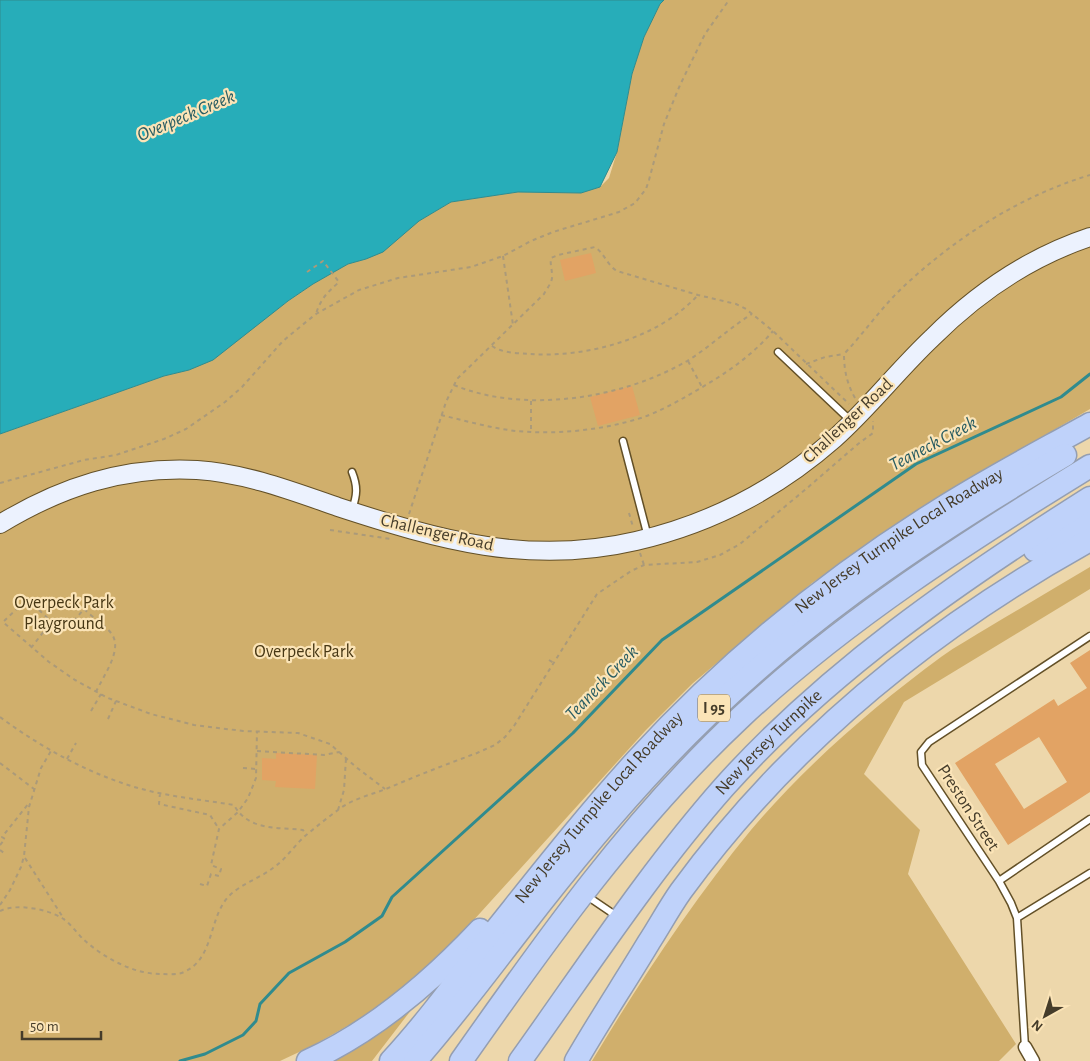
<svg xmlns="http://www.w3.org/2000/svg" width="1090" height="1061" font-family="'Alegreya Sans',sans-serif">
<rect width="100%" height="100%" fill="#edd7ab"/>
<path fill="#d0af6c" d="M 664,0 L 1090,0 L 1090,409 L 966,481 L 812,583 L 693,683 L 646,730 L 462,933 L 423,970 L 393,997 L 358,1020 L 314,1045 L 280,1061 L 0,1061 L 0,434 L 164,376 L 189,370 L 313,284 L 348,264 L 366,259 L 419,221 L 451,202 L 518,192 L 581,193 L 600,187 L 609,178 L 617,152 L 632,74 L 644,37 L 660,4 Z
M 1090,567 L 1090,589 L 904,702 L 864,774 L 920,830 L 908,874 L 1016,1044 L 999,1061 L 592,1061 C 640,981 692,902 751,830 C 805,766 873,707 941,657 C 956,646 973,637 989,627 C 1023,607 1056,587 1090,567 Z
M 428,988 L 372,1061 L 323,1061 Z"/>
<path fill="#27adb9" stroke="#308b8e" d="M 0,0 L 664,0 L 660,4 L 644,37 L 632,74 L 617,152 L 600,187 L 581,193 L 518,192 L 451,202 L 419,221 L 383,252 L 366,259 L 348,264 L 313,284 L 288,301 L 213,360 L 189,370 L 164,376 L 0,434 Z"/>
<g fill="none" stroke-linecap="round" stroke-linejoin="round">
<path stroke="#308b8e" stroke-width="3" d="M 180,1061 L 205,1054 L 243,1035 L 256,1021 L 260,1004 L 289,973 L 345,942 L 382,916 L 392,897 L 573,733 L 662,640 L 916,464 L 1061,397 L 1090,374"/>
</g>
<path fill="#e2a364" fill-rule="evenodd" d="M 591,253 L 596,273 L 565,281 L 560,260 Z
M 632,386 L 640,415 L 598,426 L 590,397 Z
M 1090,650 L 1090,792 L 1008,845 L 955,763 L 1054,699 L 1058,706 L 1087,688 L 1070,663 ZM 1039,737 L 1067,782 L 1024,809 L 995,764 Z
M 276,753 L 317,755 L 315,789 L 275,787 L 276,781 L 262,780 L 262,758 L 276,759 Z"/>
<g fill="none" stroke-linecap="round" stroke-linejoin="round">
<defs>
<path id="lane" d="M 778,352 L 851,421
M 623,441 L 648,537
M 352,472 C 358,487 357,495 352,510
M 999,881 L 1090,819
M 587,896 L 618,917
M 1017,918 L 1090,873
M 1025,1047 L 1017,918 L 1011,903 L 999,881 L 922,765 L 921,752 L 929,742 L 1090,636"/>
<path id="street" d="M 1025,1047 L 1033,1061"/>
<path id="secondary" d="M 0,524 C 61,487 124,466 197,470 C 245,473 292,491 338,507 C 439,540 529,566 636,541 C 710,524 777,489 834,439 C 869,408 898,370 932,338 C 976,294 1030,257 1090,237"/>
<g id="highway">
<path d="M 1035,550 L 1090,519"/>
<path d="M 308,1061 C 374,1031 431,982 480,930"/>
<path id="s1" d="M 391,1061 C 426,1023 456,982 487,941 C 536,880 584,818 637,760 C 724,665 826,581 936,512 C 986,480 1038,453 1090,424"/>
<path d="M 415,1061 C 453,1018 487,972 522,927 C 566,870 612,814 661,762 C 781,634 916,543 1065,455"/>
<path d="M 461,1061 C 546,940 632,819 741,717 C 846,619 968,541 1090,466"/>
<path id="s2" d="M 520,1061 C 586,969 649,872 724,787 C 828,671 959,581 1090,498"/>
<path d="M 576,1061 C 599,1021 625,982 649,942 C 660,925 669,908 681,891 C 790,742 929,629 1090,540"/>
</g>
</defs>
<use href="#lane" stroke="#635027" stroke-width="9"/>
<use href="#street" stroke="#635027" stroke-width="15"/>
<use href="#secondary" stroke="#635027" stroke-width="20"/>
<use href="#highway" stroke="#949eb1" stroke-width="25"/>
<path stroke="#ab9a79" stroke-width="2" stroke-dasharray="4 4" stroke-linecap="butt" d="M 503,256 L 513,325
M 307,272 L 323,261 L 339,282 C 327,293 321,298 316,314
M 492,346 C 502,353 517,353 529,354 C 586,358 658,339 698,295
M 688,361 L 702,387
M 806,364 L 825,357 L 844,354
M 454,385 C 524,414 622,399 687,361 C 710,347 729,328 752,314
M 855,398 C 847,384 844,370 844,354 C 864,333 881,308 902,288 C 955,238 1020,196 1090,175
M 531,401 L 531,431
M 441,415 C 466,421 491,428 516,431 C 558,435 604,430 644,417 C 660,411 677,402 692,393 C 722,376 750,358 773,331
M 0,483 L 84,460 L 116,455 L 164,439 L 186,429 L 225,402 L 242,387 L 283,341 L 301,326 L 316,314 L 359,290 L 398,278 L 471,267 L 503,256 L 531,241 L 553,232 L 619,212 L 635,203 L 646,189 L 649,180 L 664,124 L 680,85 L 705,34 L 729,0
M 629,513 L 633,527
M 409,514 L 446,402 L 457,379 L 544,294 C 547,288 553,282 552,275 C 552,269 550,265 551,258 L 558,255 L 595,247 C 605,254 607,265 617,271 L 698,295 L 736,304 L 746,309 L 773,331 L 849,404
M 330,530 L 391,539
M 640,553 L 644,565
M 31,648 L 51,622
M 549,660 L 554,663
M 96,692 C 103,676 124,649 111,633 C 104,624 92,617 84,609 L 73,622 L 52,622 L 27,599 L 3,622 L 49,662 L 75,680 L 108,698 L 151,714 L 194,725 L 243,731 L 298,733 L 330,744 L 356,767 L 385,789
M 91,711 L 101,694
M 0,717 C 38,745 80,769 125,784 C 160,796 198,799 234,805 C 248,831 278,827 303,830 L 306,835
M 108,719 L 116,701
M 257,751 L 324,755 L 339,752
M 67,759 L 76,743
M 0,763 L 34,789
M 243,768 L 256,769
M 160,793 L 159,804 L 210,815 L 219,829
M 338,810 L 344,790 L 346,758
M 0,845 L 5,839 L 2,837 L 29,803
M 0,850 L 4,853
M 25,858 L 64,919
M 200,884 L 207,886 L 211,874 L 219,876 L 221,869 L 211,865 L 219,829 L 238,812 L 248,798 L 256,778 L 257,732
M 0,905 L 10,890 L 21,867 L 24,856 L 29,807 L 41,768 L 51,751
M 0,911 C 16,903 47,909 62,918 C 70,923 77,933 83,939 C 104,958 133,974 161,974 C 168,974 178,975 184,972 C 215,958 208,918 229,896 C 241,884 260,878 273,868 C 286,859 294,846 305,836 C 316,827 327,818 338,810 C 352,799 370,795 386,789 C 416,776 447,764 477,753 L 495,745 L 505,737 L 514,726 L 597,594 L 631,571 L 644,565 L 697,562 L 720,555 L 740,544 L 806,489 L 858,444 L 873,433 L 873,421"/>
<use href="#lane" stroke="#fff" stroke-width="6"/>
<use href="#street" stroke="#fff" stroke-width="12"/>
<use href="#secondary" stroke="#ecf2fe" stroke-width="18"/>
<use href="#highway" stroke="#bfd2fa" stroke-width="22"/>
</g>
<g text-anchor="middle" dominant-baseline="central" stroke-width="4.5" stroke-linejoin="round" paint-order="stroke">
<rect fill="#fbe4b7" stroke="#7c6e54" stroke-width="1" x="698" y="694.5" width="32" height="27" rx="4"/>
<g font-size="16" font-weight="bold" fill="#453c2a">
<text x="714" y="708">I 95</text>
</g>
<g font-size="18" fill="#453c2a" stroke="#fbe4b7">
<text transform="translate(848 421) rotate(-43)">Challenger Road</text>
<text transform="translate(437 533) rotate(13)">Challenger Road</text>
<text stroke="none"><textPath href="#s1" startOffset="732">New Jersey Turnpike Local Roadway</textPath></text>
<text stroke="none"><textPath href="#s2" startOffset="405">New Jersey Turnpike</textPath></text>
<text transform="translate(968 808) rotate(57)">Preston Street</text>
<text stroke="none"><textPath href="#s1" startOffset="328">New Jersey Turnpike Local Roadway</textPath></text>
</g>
<g font-size="18" fill="#473714" stroke="#fbe4b7">
<text x="64" y="603">Overpeck Park<tspan x="64" dy="21">Playground</tspan></text>
<text x="304" y="652">Overpeck Park</text>
</g>
<g font-size="19" font-style="italic" fill="#2a5d63" stroke="#fbe4b7">
<text transform="translate(186 116) rotate(-23)">Overpeck Creek</text>
<text transform="translate(933 444) rotate(-28)">Teaneck Creek</text>
<text transform="translate(602 683) rotate(-46)">Teaneck Creek</text>
</g>
</g>
<g transform="translate(1045 1016) rotate(219)" stroke="#fbe4b7" stroke-width="4" paint-order="stroke">
<path d="M0-4L9 19L0 12L-9 19Z" fill="#453c2a"/>
<text y="-8" font-size="14" font-weight="bold" text-anchor="middle" fill="#453c2a">N</text>
</g>
<path d="M22 1031v8h79v-8" fill="none" stroke="#453c2a" stroke-width="2.5"/>
<text x="30" y="1031" font-size="15" fill="#453c2a" stroke="#fbe4b7" stroke-width="4" paint-order="stroke">50 m</text>
</svg>
